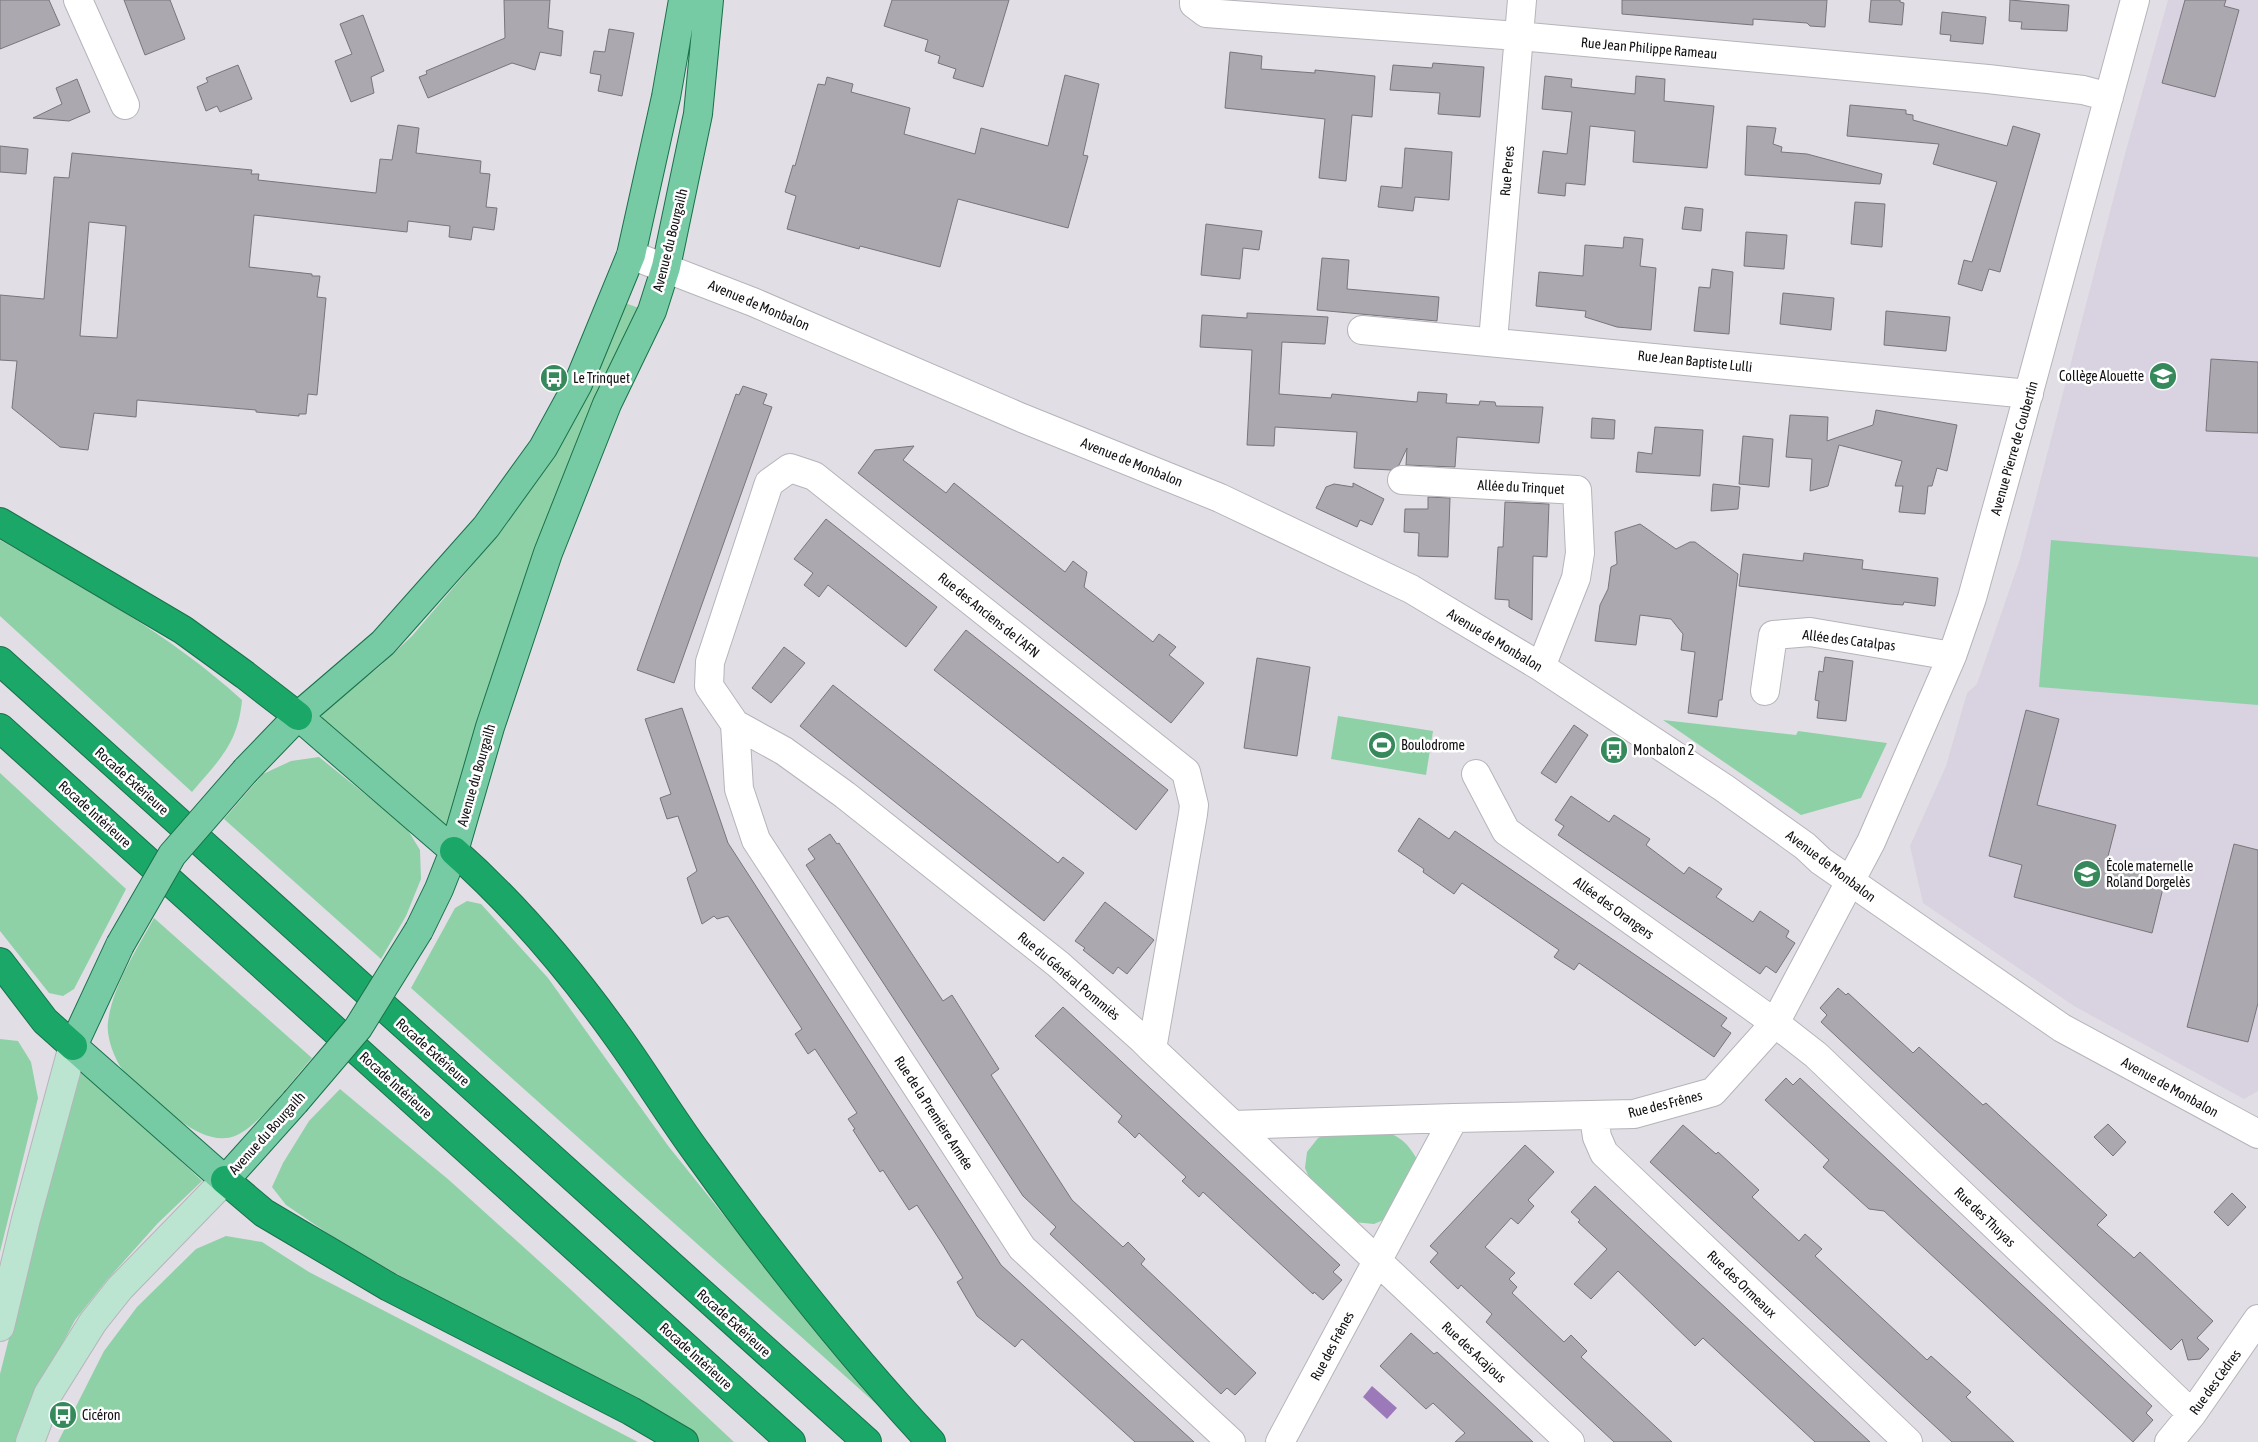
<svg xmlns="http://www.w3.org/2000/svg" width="2258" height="1442" font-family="'Asap Condensed',sans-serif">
<rect width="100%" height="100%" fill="#e2dee5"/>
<path fill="#d9d2e0" d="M 2168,0 L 2258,0 L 2258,1091 L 2244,1099 L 2074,1006 L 1923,903 L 1910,846 L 1946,766 L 1967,693 L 1977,684 L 2020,559 L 2125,154 Z"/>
<path fill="#8ed1a7" d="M 625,303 L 639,308 L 448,827 L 322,718 L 322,712 L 379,667 L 412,636 L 470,568 L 515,508 Z
M 0,540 C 84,588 170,634 242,700 C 238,744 219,760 192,792 L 0,616 Z
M 2051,540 L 2258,557 L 2258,705 L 2039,687 Z
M 1338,716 L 1433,731 L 1426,775 L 1331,759 Z
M 1663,720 L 1796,735 L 1798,731 L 1887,743 L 1861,798 L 1801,815 Z
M 319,757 L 406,827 L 420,850 L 421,879 L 406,916 L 381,959 L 224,819 L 263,774 L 291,761 Z
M 0,773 L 126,889 L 74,989 L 63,996 L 49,993 L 0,931 Z
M 467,901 L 481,904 L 548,978 L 669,1147 L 766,1268 L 825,1338 L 888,1404 L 883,1410 L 411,988 L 455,908 Z
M 154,918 L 312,1058 C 293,1079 260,1126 235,1136 C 203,1148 165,1109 144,1089 C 137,1083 128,1076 122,1069 C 114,1058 106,1036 108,1022 C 113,985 136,951 154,918 Z
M 0,1039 L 18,1041 L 31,1062 L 38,1098 L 0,1252 Z
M 81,1070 L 87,1072 L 202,1181 L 158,1223 L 107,1280 L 75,1320 L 31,1402 L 16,1442 L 0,1442 L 0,1374 L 75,1076 Z
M 340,1089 L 449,1180 L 569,1288 L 734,1442 L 699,1442 L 614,1390 L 454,1306 L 342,1243 L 286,1205 L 272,1187 L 283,1163 L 309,1121 Z
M 1384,1131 C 1402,1137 1409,1145 1418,1161 L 1390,1217 L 1374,1224 L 1354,1222 L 1311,1182 L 1305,1168 L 1307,1152 L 1318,1138 L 1327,1134 Z
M 226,1236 L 262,1242 L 309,1272 L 638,1442 L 58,1442 L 104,1351 L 137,1307 L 196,1249 Z"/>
<path fill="#9c7aba" d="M 1372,1386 L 1397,1408 L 1387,1419 L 1363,1397 Z"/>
<path fill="#aba8af" stroke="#78757b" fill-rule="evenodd" d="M 0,0 L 49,0 L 60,25 L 0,49 Z
M 124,0 L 170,0 L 185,39 L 145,55 Z
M 504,0 L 550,0 L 548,28 L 563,31 L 561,56 L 540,52 L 535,70 L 512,63 L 428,98 L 419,77 L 427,74 L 426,71 L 505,38 Z
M 892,0 L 1009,0 L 983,87 L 953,78 L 956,69 L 938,63 L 940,56 L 925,51 L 928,40 L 884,26 Z
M 1622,0 L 1827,0 L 1825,27 L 1810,26 L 1807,23 L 1753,19 L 1753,25 L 1622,14 Z
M 1871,0 L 1900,0 L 1900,2 L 1904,3 L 1902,25 L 1869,22 Z
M 2010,0 L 2069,5 L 2067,31 L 2021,29 L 2022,22 L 2009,21 Z
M 2185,0 L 2226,0 L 2224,6 L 2239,10 L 2215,97 L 2162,83 Z
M 1942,12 L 1986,17 L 1983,44 L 1950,41 L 1951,35 L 1940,34 Z
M 363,15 L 384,71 L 371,77 L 374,93 L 351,102 L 335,61 L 352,54 L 340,24 Z
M 609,29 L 634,33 L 622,96 L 598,91 L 601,75 L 590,73 L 594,51 L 605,52 Z
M 1230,52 L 1262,56 L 1261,69 L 1315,73 L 1315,70 L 1375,76 L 1372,117 L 1352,115 L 1346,181 L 1319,178 L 1325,119 L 1225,108 Z
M 1433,63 L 1484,67 L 1480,117 L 1438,114 L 1440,93 L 1390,90 L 1393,65 L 1432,68 Z
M 238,65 L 252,99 L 220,112 L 217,106 L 206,111 L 197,87 L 208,82 L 206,78 Z
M 1065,75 L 1099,84 L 1083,155 L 1088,156 L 1068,228 L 958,199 L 940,267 L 860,246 L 859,249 L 787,229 L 796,196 L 785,192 L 793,165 L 795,166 L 818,84 L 825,85 L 827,77 L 853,84 L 851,92 L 910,108 L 904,134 L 975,154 L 981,128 L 1048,146 Z
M 1545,76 L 1572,79 L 1571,87 L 1635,94 L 1636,76 L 1665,79 L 1664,101 L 1714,106 L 1707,168 L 1633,162 L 1635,131 L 1590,126 L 1585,185 L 1566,183 L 1565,196 L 1538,193 L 1543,151 L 1567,154 L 1572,112 L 1542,109 Z
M 77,79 L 90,112 L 69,121 L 33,118 L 62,104 L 56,88 Z
M 1850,105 L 1906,110 L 1906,114 L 1913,115 L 1913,120 L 2007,146 L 2013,126 L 2040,134 L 2000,272 L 1989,269 L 1982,291 L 1958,284 L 1964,260 L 1972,262 L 1997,182 L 1933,164 L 1939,144 L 1847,136 Z
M 398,125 L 419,128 L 416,153 L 481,161 L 480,173 L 490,174 L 486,207 L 497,208 L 494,230 L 473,227 L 471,240 L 449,237 L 450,226 L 408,221 L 407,232 L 254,215 L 249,267 L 312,274 L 312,276 L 320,276 L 317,297 L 326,298 L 317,395 L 308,394 L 306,414 L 299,414 L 299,416 L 256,412 L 256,410 L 137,400 L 136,417 L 94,413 L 88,450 L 60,447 L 12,408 L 17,361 L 0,360 L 0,295 L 44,299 L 54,177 L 69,178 L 72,153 L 252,170 L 251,174 L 259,174 L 258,180 L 376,193 L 380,159 L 392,160 ZM 89,222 L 126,226 L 117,338 L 80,336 Z
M 1747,126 L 1776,128 L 1773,144 L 1782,147 L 1781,152 L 1807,154 L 1882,174 L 1880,184 L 1745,175 Z
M 0,146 L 28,149 L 26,174 L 0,172 Z
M 1405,148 L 1452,152 L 1449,200 L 1415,197 L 1413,211 L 1378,207 L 1381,186 L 1402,188 Z
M 1855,202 L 1885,204 L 1882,247 L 1851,244 Z
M 1685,207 L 1703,209 L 1701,231 L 1682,229 Z
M 1206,224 L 1262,231 L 1259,250 L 1243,248 L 1240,279 L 1201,275 Z
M 1746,232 L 1787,235 L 1784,269 L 1744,266 Z
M 1624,237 L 1643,239 L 1640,266 L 1656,268 L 1651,330 L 1617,327 L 1585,317 L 1586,311 L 1536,306 L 1539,272 L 1583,276 L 1585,245 L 1623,248 Z
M 1322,258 L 1349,260 L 1347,289 L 1439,297 L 1437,321 L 1317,310 Z
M 1712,269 L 1733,272 L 1729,334 L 1694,331 L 1699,287 L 1710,288 Z
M 1783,293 L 1834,298 L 1831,330 L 1780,324 Z
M 1886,311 L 1950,317 L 1946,351 L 1884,345 Z
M 1247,313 L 1328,317 L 1325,344 L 1282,342 L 1279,394 L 1331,398 L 1332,394 L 1417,402 L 1418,392 L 1447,394 L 1446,403 L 1479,405 L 1480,401 L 1495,402 L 1496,406 L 1543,407 L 1539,443 L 1457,437 L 1455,467 L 1406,465 L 1407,448 L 1399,465 L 1391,470 L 1354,468 L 1357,432 L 1275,427 L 1274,446 L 1247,445 L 1252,350 L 1200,347 L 1202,315 L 1247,318 Z
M 2211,359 L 2258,362 L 2258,433 L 2206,431 Z
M 743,386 L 767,394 L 763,404 L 772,407 L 674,683 L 637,670 L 736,394 L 739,395 Z
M 1876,410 L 1957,425 L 1947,471 L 1937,468 L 1932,486 L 1928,486 L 1925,514 L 1899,512 L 1903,486 L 1895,486 L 1902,461 L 1839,445 L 1828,486 L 1810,491 L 1812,459 L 1786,457 L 1790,415 L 1828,417 L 1827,441 L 1873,425 Z
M 1592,418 L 1615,420 L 1614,439 L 1591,438 Z
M 1655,427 L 1703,430 L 1700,476 L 1636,472 L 1638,452 L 1652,454 Z
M 1743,436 L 1773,439 L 1769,487 L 1739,484 Z
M 914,446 L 903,460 L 946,493 L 954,483 L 1065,572 L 1073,561 L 1087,572 L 1084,587 L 1153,642 L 1159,634 L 1176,647 L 1169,655 L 1204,683 L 1171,723 L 858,473 L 875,450 Z
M 1353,483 L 1384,499 L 1372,525 L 1360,520 L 1357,527 L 1316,508 L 1326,487 L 1334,484 L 1353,487 Z
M 1713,484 L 1740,487 L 1738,509 L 1711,511 Z
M 1428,497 L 1450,498 L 1448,557 L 1418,556 L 1419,533 L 1404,532 L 1405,509 L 1428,509 Z
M 1505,502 L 1549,504 L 1547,557 L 1533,556 L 1532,620 L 1509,607 L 1509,600 L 1495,599 L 1498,547 L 1503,547 Z
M 826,519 L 937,607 L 906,647 L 828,585 L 819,597 L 804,585 L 813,573 L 794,559 Z
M 1640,524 L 1676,549 L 1690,542 L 1695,542 L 1738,574 L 1722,700 L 1719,700 L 1717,717 L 1688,713 L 1695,652 L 1681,650 L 1683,634 L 1671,619 L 1640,615 L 1636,645 L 1595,641 L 1600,605 L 1608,589 L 1611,567 L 1617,564 L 1615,532 Z
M 1804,553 L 1863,560 L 1862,569 L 1938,578 L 1935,606 L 1904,602 L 1903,605 L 1890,604 L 1739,586 L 1743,554 L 1803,561 Z
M 966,630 L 1168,790 L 1136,830 L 934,670 Z
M 784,647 L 805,663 L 771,703 L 752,688 Z
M 1825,657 L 1853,661 L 1846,721 L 1817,718 L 1819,701 L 1815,700 L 1819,671 L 1823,672 Z
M 1257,658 L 1310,667 L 1297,756 L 1244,748 Z
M 833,685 L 1058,863 L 1063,857 L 1084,873 L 1044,921 L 800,726 Z
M 682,708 L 728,843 L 1001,1265 L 1194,1442 L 1135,1442 L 1022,1339 L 1015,1347 L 977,1316 L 957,1282 L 963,1278 L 943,1245 L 917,1205 L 909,1210 L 883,1170 L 880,1172 L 853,1130 L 855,1129 L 848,1119 L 857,1113 L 815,1049 L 808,1054 L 795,1034 L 802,1029 L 728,916 L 717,919 L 714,916 L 702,924 L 687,878 L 697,871 L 678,816 L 667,819 L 660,798 L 671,794 L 645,719 Z
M 2026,710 L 2059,719 L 2037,805 L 2116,825 L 2106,864 L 2165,880 L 2152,933 L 2014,897 L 2022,865 L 1989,856 Z
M 1574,725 L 1588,735 L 1556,783 L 1541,773 Z
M 1571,796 L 1609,822 L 1614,815 L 1650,839 L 1646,845 L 1684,874 L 1689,867 L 1722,889 L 1716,897 L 1753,922 L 1760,911 L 1789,931 L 1786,937 L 1795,943 L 1776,973 L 1766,966 L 1760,974 L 1558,835 L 1564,826 L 1555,820 Z
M 1419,818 L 1449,839 L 1455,831 L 1727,1018 L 1721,1026 L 1731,1033 L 1714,1057 L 1579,963 L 1574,970 L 1554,957 L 1559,950 L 1462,883 L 1454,894 L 1423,872 L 1424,869 L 1398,851 Z
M 830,834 L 837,844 L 839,843 L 943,1001 L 952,995 L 999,1069 L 991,1075 L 1072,1200 L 1123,1247 L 1128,1242 L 1145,1259 L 1141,1264 L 1256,1373 L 1235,1395 L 1227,1388 L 1221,1394 L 1050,1234 L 1056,1227 L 1023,1196 L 806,865 L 815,859 L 808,849 Z
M 2234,844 L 2258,850 L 2258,1003 L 2248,1042 L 2187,1027 Z
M 1105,902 L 1154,940 L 1127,974 L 1118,967 L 1113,974 L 1083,950 L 1085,948 L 1075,941 Z
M 1838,988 L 1846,995 L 1848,993 L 1913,1053 L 1919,1047 L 1983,1105 L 1986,1103 L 2107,1215 L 2097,1225 L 2134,1258 L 2140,1252 L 2213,1321 L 2197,1338 L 2209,1349 L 2200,1359 L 2188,1360 L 2182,1339 L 2171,1350 L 1821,1022 L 1827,1015 L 1820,1008 Z
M 1063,1007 L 1340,1265 L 1333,1272 L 1342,1280 L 1323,1300 L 1314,1292 L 1313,1294 L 1203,1192 L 1199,1197 L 1182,1181 L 1186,1177 L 1139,1133 L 1135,1138 L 1127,1130 L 1118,1122 L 1122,1116 L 1035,1036 Z
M 1786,1078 L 1793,1085 L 1800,1078 L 2152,1406 L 2146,1413 L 2153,1420 L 2133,1442 L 1884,1211 L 1869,1209 L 1823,1167 L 1829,1160 L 1765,1100 Z
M 2108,1124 L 2126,1142 L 2113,1156 L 2094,1137 Z
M 1683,1125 L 1716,1154 L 1718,1152 L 1759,1190 L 1752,1197 L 1799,1241 L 1805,1234 L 1822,1249 L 1815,1256 L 1927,1360 L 1931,1356 L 1971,1392 L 1966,1397 L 2014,1442 L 1952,1442 L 1650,1162 Z
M 1525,1145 L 1554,1172 L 1528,1200 L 1534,1206 L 1518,1224 L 1511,1218 L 1485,1247 L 1515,1273 L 1509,1279 L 1517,1287 L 1512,1293 L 1564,1342 L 1571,1335 L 1587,1351 L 1581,1357 L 1672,1442 L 1614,1442 L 1486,1322 L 1492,1314 L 1461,1285 L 1458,1289 L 1430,1262 L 1438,1253 L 1430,1246 Z
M 1595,1186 L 1656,1243 L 1870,1442 L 1815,1442 L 1703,1338 L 1695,1346 L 1618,1271 L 1591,1299 L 1574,1284 L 1607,1249 L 1578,1222 L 1580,1220 L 1571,1212 Z
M 2232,1193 L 2246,1207 L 2228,1226 L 2214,1212 Z
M 1411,1333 L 1434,1354 L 1437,1352 L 1533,1442 L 1455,1442 L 1465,1433 L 1433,1403 L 1426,1409 L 1380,1366 Z"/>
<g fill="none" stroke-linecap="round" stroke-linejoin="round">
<defs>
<path id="minor" d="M 78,0 L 125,105
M 1194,0 L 1194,4 L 1206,13 L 1518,36 L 1988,79 L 2083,90 L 2109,97
M 631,255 L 753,302 L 1022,418 L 1220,498 L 1411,589 L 1541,667 L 1724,788 L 1805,846 L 1821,861 L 2062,1028 L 2258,1134
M 1362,330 L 2029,394
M 1493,341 L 1522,0
M 1402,480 L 1577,490 L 1580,553 L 1576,578 L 1541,667
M 1765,691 L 1773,635 L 1810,632 L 1952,656
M 735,724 L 739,789 L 756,840 L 1022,1248 L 1231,1442
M 1476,774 L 1506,831 L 1775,1023 L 1816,1055 L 2192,1414
M 1152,1049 L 1193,814 L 1194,805 L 1186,772 L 814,476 L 790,468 L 769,483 L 710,662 L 709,686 L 735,724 L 784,751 L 845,795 L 1058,964 L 1142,1039 L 1152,1049 C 1292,1180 1431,1311 1570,1442
M 1594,1117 L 1597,1137 L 1604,1153 L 1908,1442
M 1233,1125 L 1454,1118
M 1280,1442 L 1454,1118 L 1634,1114 L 1713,1092 L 1775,1023 L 1871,842 L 1952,656 L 1972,598 L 2020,425 L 2135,0
M 2169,1442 L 2192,1414 L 2258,1319"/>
<path id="secondary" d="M 0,1327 L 26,1219 L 73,1046
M 30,1442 L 48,1394 L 93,1322 L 120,1288 L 225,1180"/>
<path id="primary" d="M 298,716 L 454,851
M 246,770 L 298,716 L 383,643 L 486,527 L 543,448 L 578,384 L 631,255 L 666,97 L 683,0
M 419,930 L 439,889 L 454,851 L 490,727 L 548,553 L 607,404 L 652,311 L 666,267 L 698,114 L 709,0
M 120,945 L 73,1046 L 225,1180 L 295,1102"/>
<path id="motorway" d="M 0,522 L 183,630 L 245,675 L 298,716
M 0,661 L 867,1442
M 0,728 L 791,1442
M 454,851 C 516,906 570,970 618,1037 C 646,1076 670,1116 698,1154 C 770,1254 847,1352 931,1442
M 0,962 L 45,1021 L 73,1046
M 225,1180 L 264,1213 L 389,1287 L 631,1411 L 684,1442"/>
</defs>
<use href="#minor" stroke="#b6b3ba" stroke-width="30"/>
<use href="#secondary" stroke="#b6b3ba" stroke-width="30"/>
<use href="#primary" stroke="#18724a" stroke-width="30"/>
<use href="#motorway" stroke="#18724a" stroke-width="30"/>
<use href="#minor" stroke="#fff" stroke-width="28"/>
<use href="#secondary" stroke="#bbe5d1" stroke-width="28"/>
<use href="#primary" stroke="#76caa4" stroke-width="28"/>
<use href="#motorway" stroke="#1ba767" stroke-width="28"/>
<defs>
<path id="primary-bridge" d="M 120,945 L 172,855 L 246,770
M 295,1102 L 358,1028 L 419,930"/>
</defs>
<use href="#primary-bridge" stroke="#18724a" stroke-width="30" stroke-linecap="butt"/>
<use href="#primary-bridge" stroke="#76caa4" stroke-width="28"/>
</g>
<defs>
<symbol id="school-disc" viewBox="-11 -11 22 22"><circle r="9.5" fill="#35895b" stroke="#fff"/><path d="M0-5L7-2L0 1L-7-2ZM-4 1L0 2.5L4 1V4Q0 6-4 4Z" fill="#fff"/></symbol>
<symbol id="bus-disc" viewBox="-11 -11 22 22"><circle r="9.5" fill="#35895b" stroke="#fff"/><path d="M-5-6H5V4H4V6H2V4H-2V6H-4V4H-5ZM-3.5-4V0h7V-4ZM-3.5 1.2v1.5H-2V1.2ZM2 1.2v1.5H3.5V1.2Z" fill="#fff"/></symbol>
<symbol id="stadium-disc" viewBox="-11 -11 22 22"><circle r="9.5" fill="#35895b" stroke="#fff"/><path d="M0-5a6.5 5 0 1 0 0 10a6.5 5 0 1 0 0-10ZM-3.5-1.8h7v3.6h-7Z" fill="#fff"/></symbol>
</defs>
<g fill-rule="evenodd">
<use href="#school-disc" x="2147" y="360" width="32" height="32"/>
<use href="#bus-disc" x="538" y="362" width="32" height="32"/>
<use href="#stadium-disc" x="1366" y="729" width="32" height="32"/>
<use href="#bus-disc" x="1598" y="734" width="32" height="32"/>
<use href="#school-disc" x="2071" y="858" width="32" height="32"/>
<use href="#bus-disc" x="47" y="1399" width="32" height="32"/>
</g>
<g text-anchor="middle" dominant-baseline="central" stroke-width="5" stroke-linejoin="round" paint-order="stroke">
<g font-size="14" fill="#121013" stroke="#fff">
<text transform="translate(1649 48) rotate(5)">Rue Jean Philippe Rameau</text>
<text transform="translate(1507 171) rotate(-85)">Rue Peres</text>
<text transform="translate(670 240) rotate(-76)">Avenue du Bourgailh</text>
<text transform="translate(759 305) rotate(23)">Avenue de Monbalon</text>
<text transform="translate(1695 361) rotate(6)">Rue Jean Baptiste Lulli</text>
<text transform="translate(2014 448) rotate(-74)">Avenue Pierre de Coubertin</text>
<text transform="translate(1132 462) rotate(22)">Avenue de Monbalon</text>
<text transform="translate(1521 487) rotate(3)">Allée du Trinquet</text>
<text transform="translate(989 615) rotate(39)">Rue des Anciens de l'AFN</text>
<text transform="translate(1495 640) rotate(31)">Avenue de Monbalon</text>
<text transform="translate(1849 640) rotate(7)">Allée des Catalpas</text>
<text transform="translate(476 775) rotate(-74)">Avenue du Bourgailh</text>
<text transform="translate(132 781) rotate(42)">Rocade Extérieure</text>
<text transform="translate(95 814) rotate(42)">Rocade Intérieure</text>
<text transform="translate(1831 866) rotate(37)">Avenue de Monbalon</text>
<text transform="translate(1614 908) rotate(36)">Allée des Orangers</text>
<text transform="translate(1069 976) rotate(40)">Rue du Général Pommiès</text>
<text transform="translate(433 1052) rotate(42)">Rocade Extérieure</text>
<text transform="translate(396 1085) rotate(42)">Rocade Intérieure</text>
<text transform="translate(2170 1087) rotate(29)">Avenue de Monbalon</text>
<text transform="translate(1665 1104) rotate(-14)">Rue des Frênes</text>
<text transform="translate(934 1113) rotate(57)">Rue de la Première Armée</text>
<text transform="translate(267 1133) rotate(-48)">Avenue du Bourgailh</text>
<text transform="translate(1985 1217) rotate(44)">Rue des Thuyas</text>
<text transform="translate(1742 1284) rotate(44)">Rue des Ormeaux</text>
<text transform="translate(734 1323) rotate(42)">Rocade Extérieure</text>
<text transform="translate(1332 1346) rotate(-62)">Rue des Frênes</text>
<text transform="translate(1474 1352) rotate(43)">Rue des Acajous</text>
<text transform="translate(696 1356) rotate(42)">Rocade Intérieure</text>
<text transform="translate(2215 1382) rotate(-54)">Rue des Cèdres</text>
</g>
<g font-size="14" fill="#121013" stroke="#fff" text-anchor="start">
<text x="2144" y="376" text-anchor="end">Collège Alouette</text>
<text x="573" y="378">Le Trinquet</text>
<text x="1401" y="745">Boulodrome</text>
<text x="1633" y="750">Monbalon 2</text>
<text x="2106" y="866">École maternelle<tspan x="2106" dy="16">Roland Dorgelès</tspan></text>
<text x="82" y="1415">Cicéron</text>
</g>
</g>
</svg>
